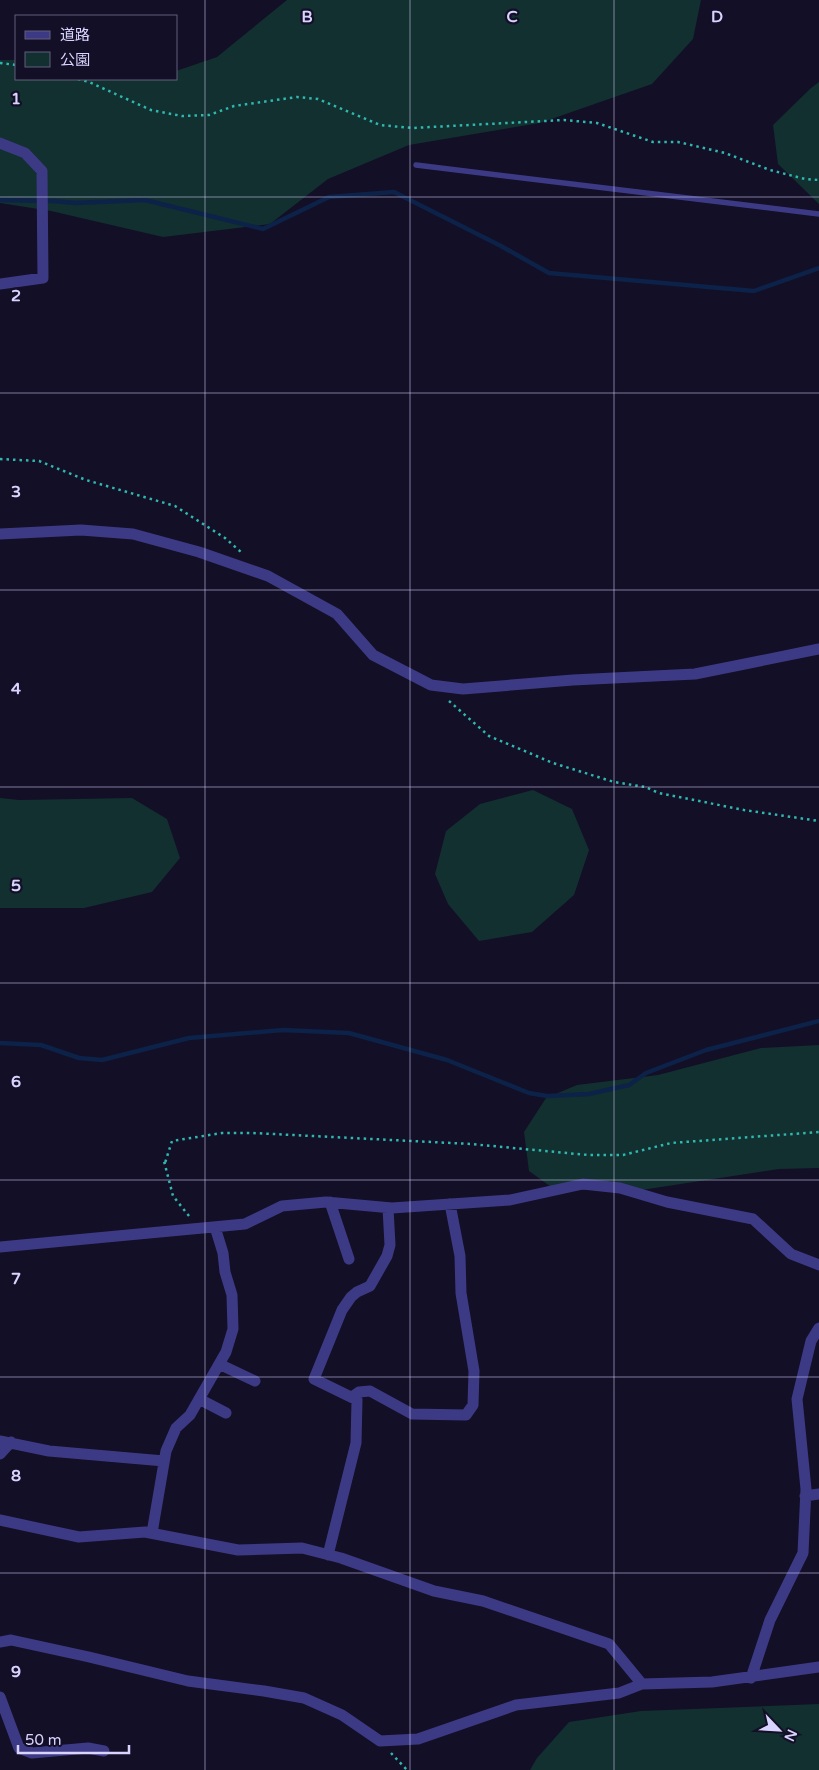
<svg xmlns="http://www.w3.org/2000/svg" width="819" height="1770" font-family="'Varela Round','Noto Sans JP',sans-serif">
<rect width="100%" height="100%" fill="#130f26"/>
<path fill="#12302f" d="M 287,0 L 701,0 L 693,39 L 652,84 L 540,123 L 409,145 L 328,179 L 270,224 L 163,237 L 51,211 L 0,203 L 0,60 L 16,60 L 16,79 L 176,79 L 176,71 L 217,57 Z
M 819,82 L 819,204 L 778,164 L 773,125 L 811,88 Z
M 533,790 L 572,809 L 589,850 L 574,895 L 532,932 L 479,941 L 448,904 L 435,874 L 446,831 L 480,804 Z
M 0,798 L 19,800 L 132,798 L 167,819 L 180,858 L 152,892 L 84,908 L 0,908 Z
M 819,1045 L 819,1168 L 779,1169 L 635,1191 L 554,1189 L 529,1171 L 524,1132 L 546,1098 L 577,1085 L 658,1075 L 761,1048 Z
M 819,1704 L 819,1770 L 530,1770 L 537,1758 L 569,1722 L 641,1711 Z"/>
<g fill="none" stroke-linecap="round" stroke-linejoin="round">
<path stroke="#0c2248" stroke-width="4.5" d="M 0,200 L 53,201 L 75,203 L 145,200 L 263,229 L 329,197 L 394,192 L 501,246 L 549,273 L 754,291 L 819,268
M 0,1043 L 41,1045 L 79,1058 L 102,1060 L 189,1038 L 283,1030 L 349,1033 L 447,1060 L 529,1093 L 547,1096 L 589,1094 L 629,1085 L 646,1073 L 706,1050 L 819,1021"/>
<path stroke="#2fb8b0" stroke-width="2.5" stroke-dasharray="2.5 4" stroke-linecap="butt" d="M 0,63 L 16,65
M 78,79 L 89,82 L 151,110 L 182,116 L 209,115 L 234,106 L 297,97 L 318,99 L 380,125 L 412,128 L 564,120 L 597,123 L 653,142 L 678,142 L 725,153 L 770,170 L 805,179 L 819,180
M 0,459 L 39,461 L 86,480 L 175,506 L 225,538 L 241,552
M 449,701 L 489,736 L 553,763 L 614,782 L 645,787 L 659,793 L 744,810 L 819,821
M 189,1216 L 173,1196 L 164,1161 L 165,1163 L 172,1141 L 222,1133 L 253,1133 L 471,1144 L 588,1155 L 623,1155 L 671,1143 L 819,1132
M 391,1753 L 407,1770"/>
<path stroke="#3d3a85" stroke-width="5.5" d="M 416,165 L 819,214"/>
<path stroke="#3d3a85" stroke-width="11" d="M 0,143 L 25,153 L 42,171 L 43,278 L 0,284
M 0,534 L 81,530 L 133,534 L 199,552 L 268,576 L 337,614 L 373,655 L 431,685 L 463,689 L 573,680 L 695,674 L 819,649
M 330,1202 L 349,1259
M 0,1247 L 245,1224 L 282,1206 L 326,1202 L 392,1208 L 510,1200 L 583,1184 L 620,1188 L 667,1202 L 753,1219 L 791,1254 L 819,1265
M 219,1364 L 255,1381
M 352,1397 L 359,1392 L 370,1391 L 412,1414 L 466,1415 L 473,1405 L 474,1371 L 461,1293 L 460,1256 L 450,1204
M 199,1399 L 226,1413
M 0,1441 L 49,1451 L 164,1461
M 0,1454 L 11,1442
M 805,1496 L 819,1494
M 0,1520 L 79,1537 L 145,1532 L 238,1550 L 302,1548 L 341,1558 L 434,1591 L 483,1601 L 609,1644 L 642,1684
M 152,1533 L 166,1451 L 176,1428 L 190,1415 L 226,1352 L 233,1329 L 232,1295 L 225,1272 L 223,1253 L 215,1227
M 328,1555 L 356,1443 L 357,1400 L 314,1379 L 342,1310 L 351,1297 L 357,1292 L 370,1286 L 387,1256 L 390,1245 L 388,1208
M 0,1642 L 11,1640 L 89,1657 L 188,1681 L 264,1691 L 304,1698 L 342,1715 L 380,1741 L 418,1739 L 516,1705 L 619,1693 L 642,1684 L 712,1682 L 819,1667
M 751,1678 L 770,1620 L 803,1553 L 806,1489 L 797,1399 L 811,1341 L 819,1328
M 0,1697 L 19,1748 L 32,1753 L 88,1748 L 104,1751"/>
</g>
<path fill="none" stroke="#d9d4ff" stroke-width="1" stroke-opacity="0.55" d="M 205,0 L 205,1770M 410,0 L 410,1770M 614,0 L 614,1770M 0,197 L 819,197M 0,393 L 819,393M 0,590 L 819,590M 0,787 L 819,787M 0,983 L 819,983M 0,1180 L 819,1180M 0,1377 L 819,1377M 0,1573 L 819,1573"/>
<g font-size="16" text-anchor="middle" font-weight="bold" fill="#d9d4ff" stroke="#130f26" stroke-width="4.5" stroke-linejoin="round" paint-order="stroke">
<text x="307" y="22">B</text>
<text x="512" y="22">C</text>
<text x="717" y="22">D</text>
<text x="16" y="104">1</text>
<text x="16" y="301">2</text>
<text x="16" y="497">3</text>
<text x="16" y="694">4</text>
<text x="16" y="891">5</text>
<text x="16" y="1087">6</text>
<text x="16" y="1284">7</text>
<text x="16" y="1481">8</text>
<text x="16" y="1677">9</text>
</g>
<rect x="15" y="15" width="162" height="65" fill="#130f26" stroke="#625e7d"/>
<rect x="25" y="31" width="25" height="8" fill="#3d3a85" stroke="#625e7d"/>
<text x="60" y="40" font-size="15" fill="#d9d4ff">道路</text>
<rect x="25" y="52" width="25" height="15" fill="#12302f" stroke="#625e7d"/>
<text x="60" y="65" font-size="15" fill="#d9d4ff">公園</text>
<g transform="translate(779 1730) rotate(115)" stroke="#130f26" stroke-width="4" paint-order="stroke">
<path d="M0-4L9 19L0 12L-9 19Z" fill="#d9d4ff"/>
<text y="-8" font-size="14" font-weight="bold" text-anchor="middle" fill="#d9d4ff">N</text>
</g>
<path d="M18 1745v8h111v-8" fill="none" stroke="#d9d4ff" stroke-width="2.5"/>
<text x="25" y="1745" font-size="15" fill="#d9d4ff" stroke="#130f26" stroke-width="4" paint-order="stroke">50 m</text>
</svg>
